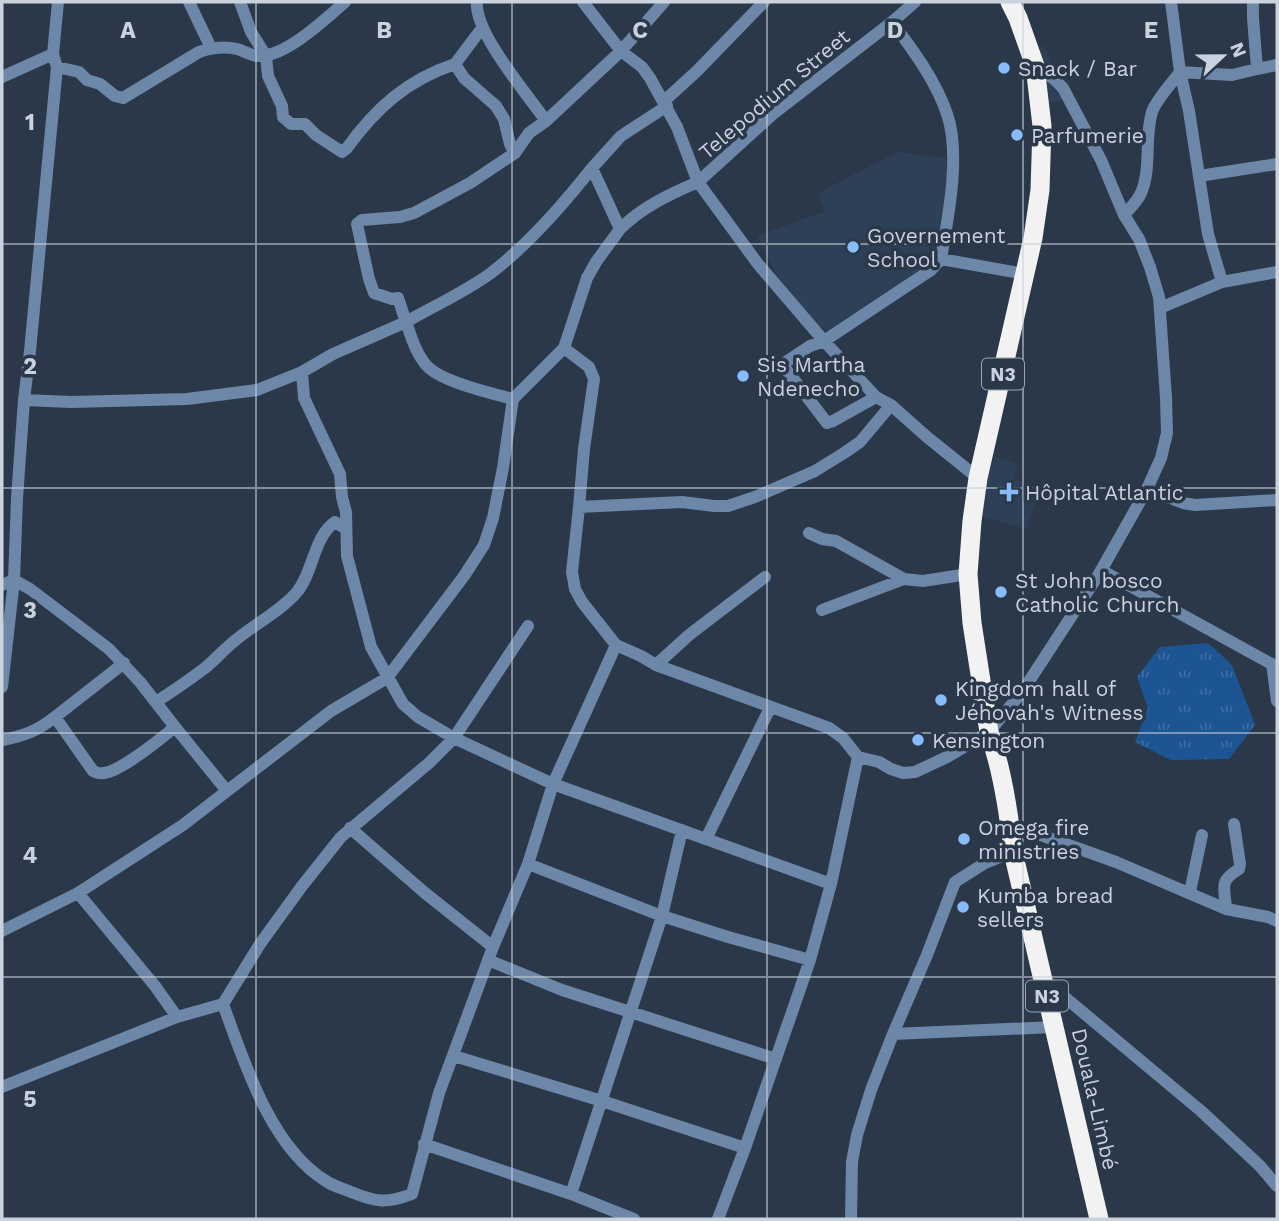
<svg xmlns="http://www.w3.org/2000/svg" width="1279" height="1221" font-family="'Work Sans',sans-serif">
<defs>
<pattern id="grass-tufts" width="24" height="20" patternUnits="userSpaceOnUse" patternTransform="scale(1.75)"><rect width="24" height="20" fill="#1d5594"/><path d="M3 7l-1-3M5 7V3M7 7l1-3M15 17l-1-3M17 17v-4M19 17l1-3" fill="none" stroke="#3c6da3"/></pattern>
</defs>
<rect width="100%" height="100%" fill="#2a3849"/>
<path fill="#2e4057" d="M 1044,46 L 1071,99 L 1048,103 L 1037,48 Z
M 897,152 L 950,159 L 942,258 L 830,333 L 812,321 L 777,276 L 757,236 L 825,211 L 818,193 Z
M 995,456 L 1018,464 L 1014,478 L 1031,486 L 1030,488 L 1033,489 L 1031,495 L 1037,499 L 1026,529 L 983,517 L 987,477 Z"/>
<path fill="url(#grass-tufts)" d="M 1208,643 L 1232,665 L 1255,725 L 1229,759 L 1171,760 L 1135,742 L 1148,708 L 1137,677 L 1160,647 Z"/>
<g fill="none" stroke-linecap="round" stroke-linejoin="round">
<path stroke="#6d87a8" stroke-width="12" d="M 189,2 L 211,48
M 240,2 L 251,32 L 266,56 L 268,76 L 282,106 L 283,117 L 291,124 L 305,124 L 316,135 L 342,152 L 347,148 C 376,108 407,80 455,64 L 464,78 L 496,106 L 504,119 L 510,144 L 515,153
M 477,2 C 474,32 527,94 546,121
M 583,2 L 621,51 L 546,121 L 529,133 L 515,153 L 470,183 L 414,213 L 400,217 L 362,220 L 357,224 L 369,279 L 374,293 L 392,299 L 398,298 L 406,322 C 434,306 465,292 491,273 C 529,244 562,206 592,168 L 620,229 C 642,207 670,194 698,182 L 758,264 L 824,341 L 931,270 L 941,259 L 1025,274
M 664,2 L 621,51 L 642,67 L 650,78 L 677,127 L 698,182 L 773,114 L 892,22 L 915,2
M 1253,2 L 1253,18 L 1257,69 L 1232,75 L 1180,72 L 1189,111 L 1199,176 L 1277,164
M 892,22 C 913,50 936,81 947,114 C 961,154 948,218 941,259
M 455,64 L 482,28
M 57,67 L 79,72 L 87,80 L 100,84 L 115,96 L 123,98 L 199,52 C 211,48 224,46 237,49 C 244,51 250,55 257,56 C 285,58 325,19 345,2
M 1257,69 L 1277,65
M 2,77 L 53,54
M 663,102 L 697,71 L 764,2
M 592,168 L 621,136 L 667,106
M 1199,176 L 1208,234 L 1222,282
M 1124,215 C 1130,208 1137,202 1141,193 C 1152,168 1144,138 1152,112 C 1156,100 1172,83 1180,72 L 1171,2
M 620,229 L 596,262 L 587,278 L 564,348 L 589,367 L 594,379 L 584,449 L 579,507 L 682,502 L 714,506 L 728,506 L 755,497 L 815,471 L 844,453 L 860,442 L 891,405
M 1160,308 L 1222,282 L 1277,272
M 876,397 L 833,421 L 827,423 L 785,368 L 786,362 L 810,346 L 824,341 L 876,397 L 891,405 L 927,437 L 978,478
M 24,400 L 71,402 L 187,399 L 257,390 L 302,372
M 1147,489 L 1183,503 L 1195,505 L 1277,500
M 579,507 L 572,572 L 575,589 L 582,602 L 616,645 L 641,656 L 656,665 L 689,635 L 765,577
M 809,533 L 822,539 L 836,541 L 904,579
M 1101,570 L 1277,667
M 2,585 L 14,580 L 30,589 L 109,649 L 140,682 L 175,727
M 822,610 L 904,579 L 923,581 L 968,574
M 616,645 L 553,784 L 831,884 L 858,757
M 1272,664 L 1277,701
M 656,665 L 829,728 L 843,738 L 858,757 L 879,762 L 891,769 L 903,773 L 915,772 L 947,757 L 989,732 L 1022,692 L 1099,574 L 1147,489 L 1161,458 L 1167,433 L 1166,398 L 1159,297 L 1150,267 L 1139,239 L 1124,215 L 1101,160 L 1063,88 L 1054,79 L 1035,66
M 2,687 L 14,580 L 17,498 L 24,400 L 30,351 L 57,67 L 53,54 L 58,2
M 156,702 C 173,691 189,680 205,668 C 216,659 225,648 237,639 C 255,624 282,610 297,592 C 313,573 314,536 335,522 L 346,529
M 55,717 L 124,663
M 2,740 C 24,736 37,731 55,717 L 93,771 C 98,773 98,774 104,773 C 123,770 159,740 175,727 L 227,791 L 183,825 L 78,893 L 155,986 L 177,1017
M 227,791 L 331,711 L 387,678 L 464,576 L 484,545 L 493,518 L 503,468 L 513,399
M 1010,824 L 1116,862 L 1226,909 L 1268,917 L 1277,921
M 350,828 L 425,893 L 493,947
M 706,839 L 770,708
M 528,864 L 662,916 L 728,937 L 810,960
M 1190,892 L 1202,835
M 1226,909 C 1225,887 1218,882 1239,869 L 1240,864 L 1234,824
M 2,931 L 78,893
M 488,960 L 562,990 L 776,1059
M 1043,979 L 1201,1111 L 1260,1166 L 1277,1186
M 223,1004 C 244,1062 271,1148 326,1181 C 333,1186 342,1188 351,1192 C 376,1202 386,1204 412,1194 L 439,1093 L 493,947 L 528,864 L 553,784 L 454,738 L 528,626
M 893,1034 L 1055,1027
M 454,1056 L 602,1101 L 745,1148
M 2,1087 L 177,1017 L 223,1004 L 260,944 L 302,886 L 341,837 L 429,763 L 454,738 L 418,717 L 403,704 L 371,647 L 347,556 L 346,512 L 342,497 L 340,474 L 304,398 L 302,372 L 333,354 L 406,322 C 411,336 416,354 427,366 C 442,382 491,393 513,399 L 564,348
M 424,1144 L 571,1194 L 634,1219
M 571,1194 L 662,916 L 682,830
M 718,1219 L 745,1148 L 810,960 L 831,884
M 851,1219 L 852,1162 L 857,1135 L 871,1090 L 893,1034 L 927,955 L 955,882 L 985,863 L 1013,852"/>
<path stroke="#f2f2f2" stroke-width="19" d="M 1010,2 L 1018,18 L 1035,66 L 1042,126 L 1040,190 L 1033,238 L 978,478 L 972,521 L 968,574 L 972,623 L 989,732 C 1002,769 1009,814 1013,852 L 1099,1219"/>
</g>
<path fill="none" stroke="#c9d2dd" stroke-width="2" stroke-opacity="0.55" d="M 256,2 L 256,1219M 512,2 L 512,1219M 767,2 L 767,1219M 1023,2 L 1023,1219M 2,244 L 1277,244M 2,488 L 1277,488M 2,733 L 1277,733M 2,977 L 1277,977"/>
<g fill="#87bbfb" stroke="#2a3849" stroke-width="2.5">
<circle cx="1004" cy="68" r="7"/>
<circle cx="1017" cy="135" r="7"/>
<circle cx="853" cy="247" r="7"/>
<circle cx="743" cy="376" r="7"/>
<path d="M1005.5 481.5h7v7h7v7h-7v7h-7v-7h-7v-7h7z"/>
<circle cx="1001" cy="592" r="7"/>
<circle cx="941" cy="700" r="7"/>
<circle cx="918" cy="740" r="7"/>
<circle cx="964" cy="839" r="7"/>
<circle cx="963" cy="907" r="7"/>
</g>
<g text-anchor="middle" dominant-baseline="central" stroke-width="7" stroke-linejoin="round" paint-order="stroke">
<g fill="#2a3849" stroke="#99a4b1" stroke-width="2">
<rect x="982" y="358.5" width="42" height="31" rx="5"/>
<rect x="1026" y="980.5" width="42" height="31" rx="5"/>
</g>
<g font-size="19" font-weight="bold" fill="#c9d2dd">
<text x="1003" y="374">N3</text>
<text x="1047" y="996">N3</text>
</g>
<g font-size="21" fill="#c9d2dd" stroke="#2a3849" text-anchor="start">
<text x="1018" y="68">Snack / Bar</text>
<text x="1031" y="135">Parfumerie</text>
<text x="867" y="235">Governement<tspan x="867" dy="24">School</tspan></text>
<text x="757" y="364">Sis Martha<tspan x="757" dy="24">Ndenecho</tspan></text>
<text x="1025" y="492">Hôpital Atlantic</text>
<text x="1015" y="580">St John bosco<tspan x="1015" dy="24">Catholic Church</tspan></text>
<text x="955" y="688">Kingdom hall of<tspan x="955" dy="24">Jéhovah's Witness</tspan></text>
<text x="932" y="740">Kensington</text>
<text x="978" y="827">Omega fire<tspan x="978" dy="24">ministries</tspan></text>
<text x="977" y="895">Kumba bread<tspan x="977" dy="24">sellers</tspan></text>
</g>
<g font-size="21" fill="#c9d2dd" stroke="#2a3849">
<text transform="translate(774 94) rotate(-40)">Telepodium Street</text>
<text transform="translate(1095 1099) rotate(77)">Douala-Limbé</text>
</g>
</g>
<g font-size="23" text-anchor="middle" font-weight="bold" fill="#c9d2dd" stroke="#2a3849" stroke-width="7" stroke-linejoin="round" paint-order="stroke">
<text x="128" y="38">A</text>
<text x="384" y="38">B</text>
<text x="640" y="38">C</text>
<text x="895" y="38">D</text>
<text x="1151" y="38">E</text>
<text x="30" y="130">1</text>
<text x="30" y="374">2</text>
<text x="30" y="618">3</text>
<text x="30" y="863">4</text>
<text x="30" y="1107">5</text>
</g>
<rect width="1279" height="1221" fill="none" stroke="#c9d2dd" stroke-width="7"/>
<g transform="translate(1223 56) rotate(68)" stroke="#2a3849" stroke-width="5" paint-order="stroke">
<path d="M0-5L12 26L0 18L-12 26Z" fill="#c9d2dd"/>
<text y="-10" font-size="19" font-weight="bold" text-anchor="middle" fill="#c9d2dd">N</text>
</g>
</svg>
